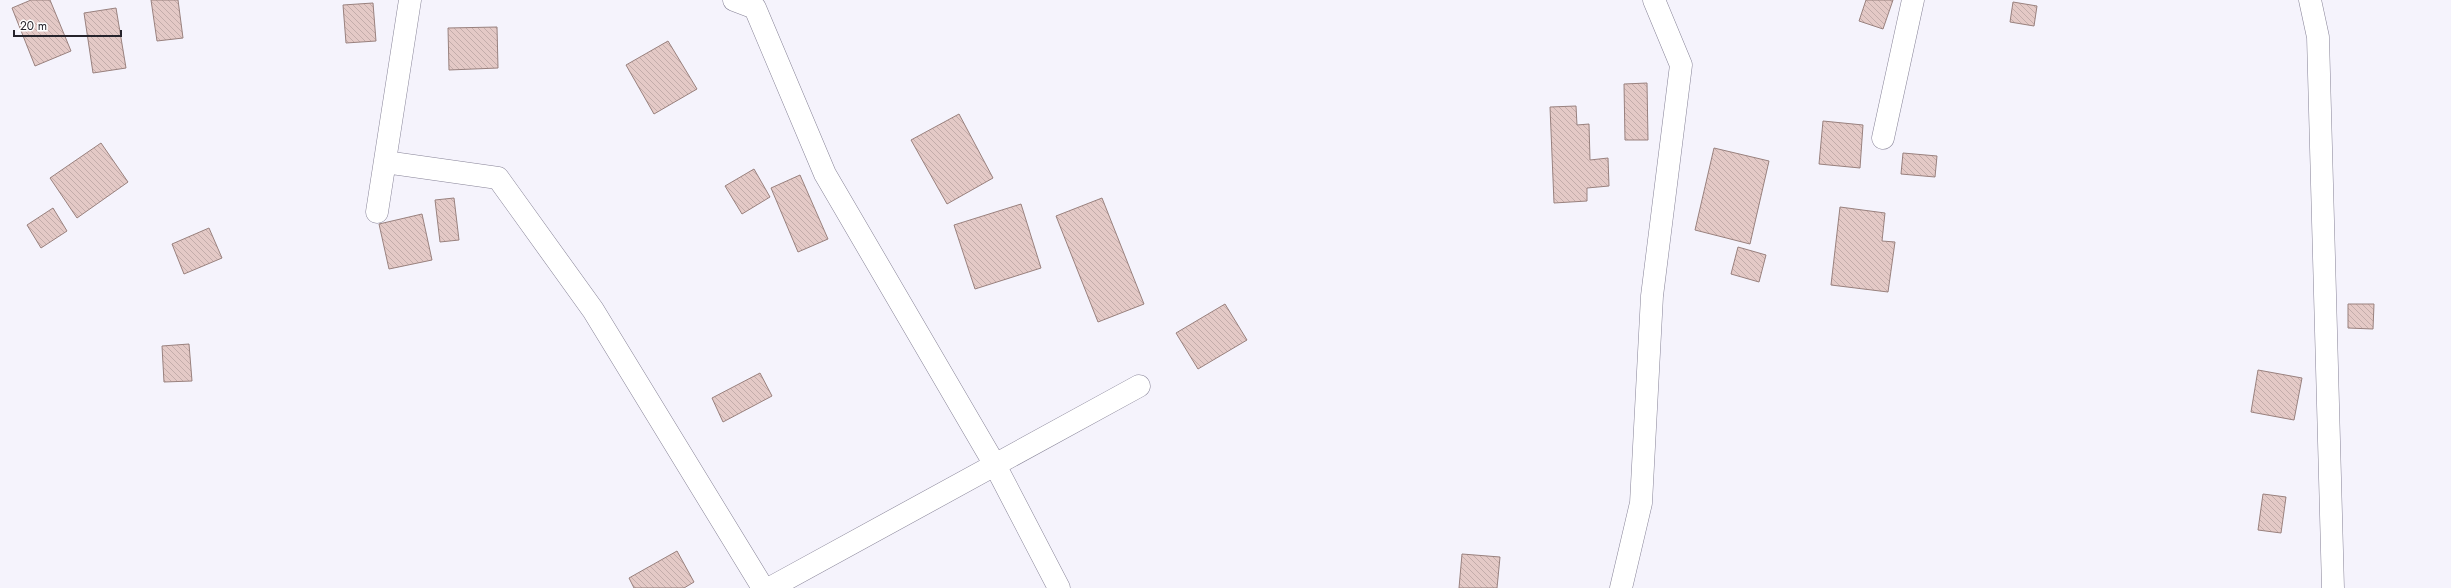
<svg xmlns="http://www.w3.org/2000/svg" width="2451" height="588" font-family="Jost,sans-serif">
<defs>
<pattern id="building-back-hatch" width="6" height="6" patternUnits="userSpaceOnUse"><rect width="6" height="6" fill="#e4c9c6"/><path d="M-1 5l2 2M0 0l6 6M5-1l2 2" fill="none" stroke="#c3acaa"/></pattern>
</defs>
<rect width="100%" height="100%" fill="#f5f3fc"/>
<path fill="url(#building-back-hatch)" stroke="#99817e" d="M 31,0 L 50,0 L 71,51 L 35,66 L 12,8 Z
M 151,0 L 178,0 L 183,38 L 157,41 Z
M 1866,0 L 1893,0 L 1883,29 L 1859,21 Z
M 2013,2 L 2037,6 L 2034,26 L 2010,22 Z
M 373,3 L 376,41 L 346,43 L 343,5 Z
M 116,8 L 126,68 L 93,73 L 84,13 Z
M 497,27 L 498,68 L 449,70 L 448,28 Z
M 668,41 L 697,89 L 654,114 L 626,65 Z
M 1647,83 L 1648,140 L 1625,140 L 1624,84 Z
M 1576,106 L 1577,125 L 1589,124 L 1590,160 L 1608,158 L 1609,186 L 1587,188 L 1587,201 L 1554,203 L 1550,107 Z
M 959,114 L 993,178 L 947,204 L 911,140 Z
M 1823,121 L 1863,125 L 1860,168 L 1819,164 Z
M 101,143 L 128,182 L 77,218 L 50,178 Z
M 1714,148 L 1769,161 L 1750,244 L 1695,230 Z
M 1903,153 L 1937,156 L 1935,177 L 1901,174 Z
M 754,169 L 770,197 L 742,214 L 725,186 Z
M 800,175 L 828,239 L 798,252 L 771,188 Z
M 454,198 L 459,240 L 440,242 L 435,200 Z
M 1102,198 L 1144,304 L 1098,322 L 1056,216 Z
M 1021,204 L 1041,268 L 975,289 L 954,225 Z
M 1840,207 L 1885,213 L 1882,241 L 1895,242 L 1888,292 L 1831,285 Z
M 53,208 L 67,231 L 41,248 L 27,225 Z
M 422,214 L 432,260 L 389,269 L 379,224 Z
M 209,228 L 222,258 L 184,274 L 172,244 Z
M 1738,247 L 1766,255 L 1759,282 L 1731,274 Z
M 1225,304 L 1247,340 L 1198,369 L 1176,333 Z
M 2348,304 L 2374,304 L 2373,329 L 2348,328 Z
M 189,344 L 192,381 L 164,382 L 162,346 Z
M 2258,370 L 2302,378 L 2294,420 L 2251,412 Z
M 760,373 L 772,396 L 723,422 L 712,398 Z
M 2263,494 L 2286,497 L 2281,533 L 2258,530 Z
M 677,551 L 694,582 L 684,588 L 634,588 L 629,578 Z
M 1462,554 L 1500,557 L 1497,588 L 1459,588 Z"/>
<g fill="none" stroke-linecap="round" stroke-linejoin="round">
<defs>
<path id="minor" d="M 734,0 L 755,8 L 825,174 L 995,465 L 1059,588
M 2310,0 L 2318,37 L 2333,588
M 1883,138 L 1913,0
M 385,162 L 498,178 L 593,310 L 763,588
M 377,212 L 410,0
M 770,588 L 1139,386
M 1621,588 L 1641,503 L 1652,296 L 1681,65 L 1654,0"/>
</defs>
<use href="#minor" stroke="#878397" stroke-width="23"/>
<use href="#minor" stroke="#fff" stroke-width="22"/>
</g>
<path d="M14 30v6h107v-6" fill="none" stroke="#26242c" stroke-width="2"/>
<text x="20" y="30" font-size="12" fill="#26242c" stroke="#ffffff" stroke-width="3" paint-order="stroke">20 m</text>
</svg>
